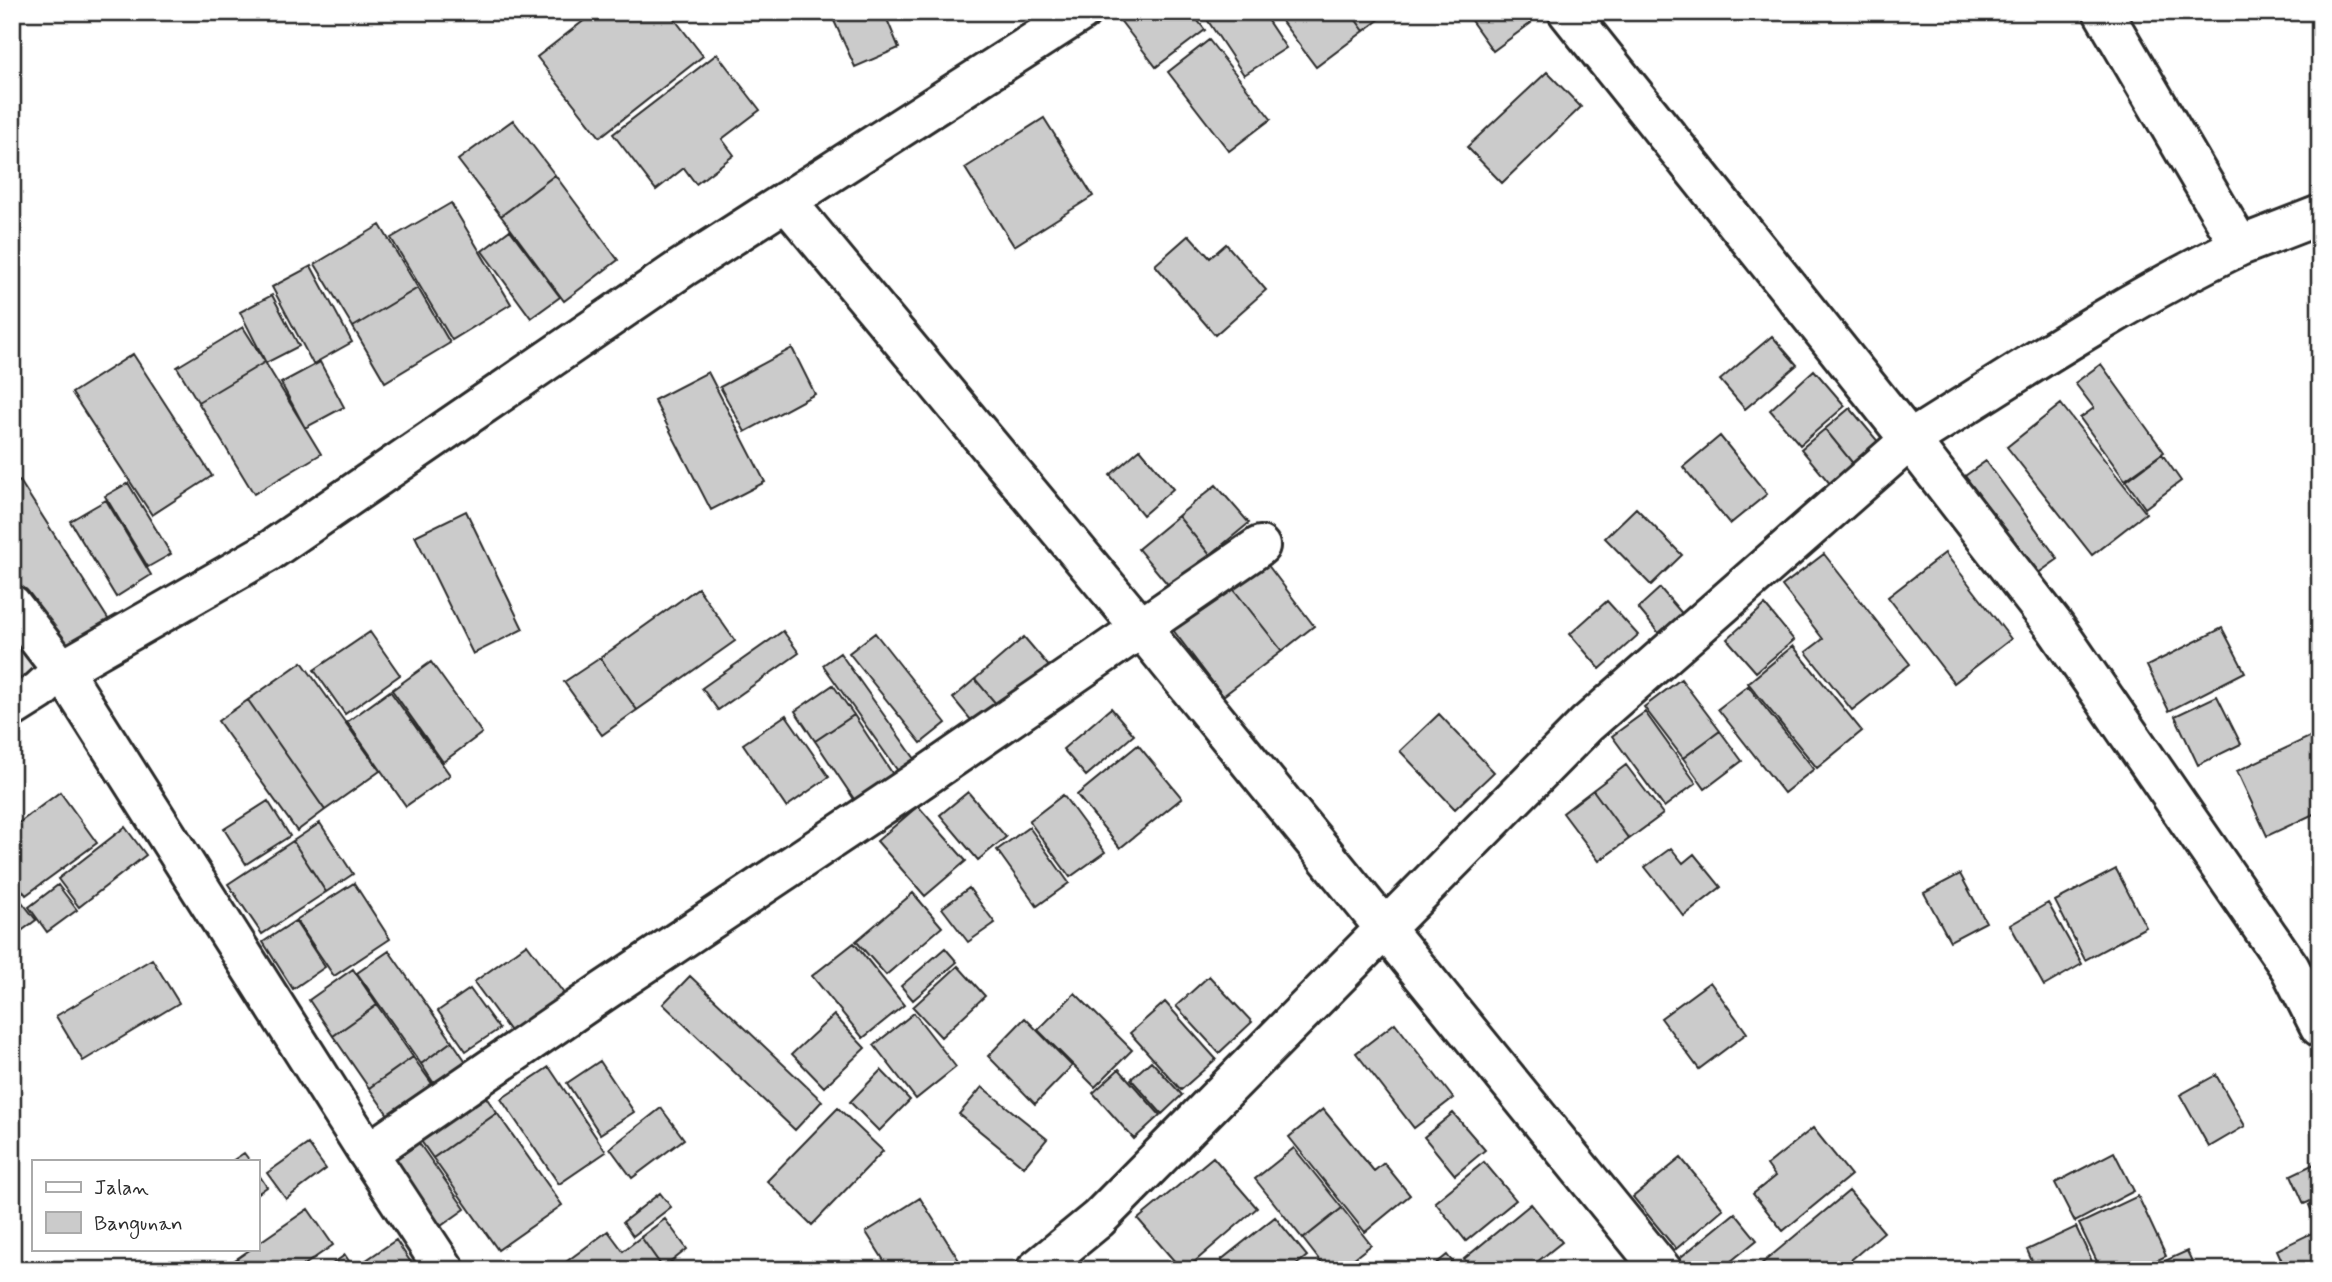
<svg xmlns="http://www.w3.org/2000/svg" width="2332" height="1282" font-family="Mynerve,sans-serif">
<rect width="100%" height="100%" fill="#fff"/>
<filter id="ink" filterUnits="userSpaceOnUse"><feTurbulence type="fractalNoise" baseFrequency=".0143" numOctaves="2"/><feDisplacementMap in="SourceGraphic" scale="14" xChannelSelector="R" yChannelSelector="G"/><feConvolveMatrix kernelMatrix="1 2 1 2 8 2 1 2 1" color-interpolation-filters="sRGB"/></filter>
<g filter="url(#ink)">
<path fill="#e0e0e0" stroke="#868686" stroke-width="2" d="M 12,621 L 45,663 L 12,687 Z"/>
<path fill="#cbcbcb" stroke="#2b2b2b" stroke-width="2" d="M 595,12 L 669,12 L 703,56 L 600,137 L 537,57 Z
M 830,12 L 884,12 L 899,48 L 855,67 Z
M 1127,12 L 1191,12 L 1205,30 L 1156,67 L 1119,19 Z
M 1202,12 L 1262,12 L 1286,48 L 1244,75 Z
M 1275,12 L 1350,12 L 1364,31 L 1316,67 Z
M 1350,12 L 1389,12 L 1364,31 Z
M 1480,12 L 1523,12 L 1531,23 L 1493,51 L 1470,19 Z
M 1209,40 L 1271,119 L 1229,151 L 1168,72 Z
M 717,54 L 760,110 L 722,139 L 734,155 L 696,184 L 684,168 L 656,190 L 613,134 Z
M 1547,72 L 1581,107 L 1502,183 L 1467,147 Z
M 1044,118 L 1093,196 L 1014,246 L 965,168 Z
M 513,120 L 555,175 L 501,216 L 458,160 Z
M 555,175 L 618,260 L 564,301 L 501,216 Z
M 451,203 L 511,304 L 452,340 L 391,238 Z
M 380,225 L 418,288 L 353,327 L 315,264 Z
M 510,230 L 560,297 L 531,318 L 482,251 Z
M 1189,235 L 1210,258 L 1226,244 L 1266,290 L 1215,335 L 1155,265 Z
M 311,266 L 352,342 L 313,364 L 272,287 Z
M 418,288 L 450,343 L 385,382 L 353,327 Z
M 272,295 L 299,346 L 266,363 L 240,312 Z
M 243,327 L 265,362 L 198,402 L 177,367 Z
M 1772,336 L 1797,365 L 1745,409 L 1720,380 Z
M 792,348 L 815,394 L 745,432 L 720,387 Z
M 133,354 L 212,476 L 152,515 L 72,393 Z
M 265,362 L 321,454 L 254,494 L 198,402 Z
M 320,362 L 344,407 L 305,428 L 281,383 Z
M 2101,364 L 2164,452 L 2125,480 L 2080,418 L 2094,408 L 2075,383 Z
M 1814,370 L 1845,406 L 1800,445 L 1770,410 Z
M 708,372 L 765,482 L 711,510 L 654,400 Z
M 2061,404 L 2146,513 L 2092,555 L 2007,447 Z
M 1850,408 L 1885,450 L 1859,471 L 1825,429 Z
M 1825,429 L 1859,471 L 1836,491 L 1801,449 Z
M 1720,436 L 1767,494 L 1730,524 L 1683,467 Z
M 1140,449 L 1173,489 L 1143,515 L 1110,475 Z
M 2162,454 L 2181,481 L 2145,508 L 2126,481 Z
M 1986,461 L 2058,559 L 2023,584 L 1992,542 L 2006,531 L 1965,476 Z
M 20,481 L 110,622 L 57,656 L 12,585 L 12,486 Z
M 128,483 L 171,554 L 148,567 L 105,496 Z
M 1216,485 L 1249,523 L 1210,555 L 1178,516 Z
M 106,500 L 151,575 L 116,597 L 70,521 Z
M 1636,508 L 1682,555 L 1651,585 L 1605,538 Z
M 466,511 L 523,629 L 473,654 L 415,536 Z
M 1178,516 L 1210,555 L 1170,587 L 1138,549 Z
M 1945,553 L 2011,639 L 1954,683 L 1888,597 Z
M 1824,554 L 1910,664 L 1852,710 L 1806,652 L 1823,639 L 1782,586 Z
M 1264,560 L 1314,626 L 1282,651 L 1231,586 Z
M 1231,586 L 1282,651 L 1223,696 L 1173,630 Z
M 698,588 L 735,641 L 637,710 L 600,658 Z
M 1660,588 L 1685,617 L 1662,637 L 1638,608 Z
M 1607,601 L 1638,635 L 1600,669 L 1570,634 Z
M 1765,605 L 1794,640 L 1756,672 L 1727,639 Z
M 2222,628 L 2245,672 L 2169,711 L 2147,666 Z
M 783,631 L 799,653 L 718,710 L 702,688 Z
M 370,632 L 400,675 L 345,714 L 314,670 Z
M 875,633 L 946,723 L 921,743 L 849,653 Z
M 1024,637 L 1052,670 L 1003,712 L 975,679 Z
M 1793,646 L 1862,731 L 1817,768 L 1748,683 Z
M 840,653 L 915,759 L 898,771 L 823,665 Z
M 600,658 L 637,710 L 602,735 L 564,682 Z
M 302,662 L 380,771 L 325,810 L 248,700 Z
M 431,662 L 482,733 L 443,762 L 392,690 Z
M 975,679 L 1003,712 L 980,731 L 953,698 Z
M 1681,679 L 1720,731 L 1683,758 L 1644,707 Z
M 833,685 L 854,715 L 815,741 L 795,711 Z
M 1748,686 L 1814,769 L 1784,793 L 1718,709 Z
M 390,691 L 450,775 L 406,806 L 347,722 Z
M 2217,696 L 2241,744 L 2198,765 L 2175,716 Z
M 248,700 L 325,810 L 297,831 L 218,721 Z
M 1111,708 L 1134,735 L 1086,776 L 1063,749 Z
M 1645,712 L 1696,783 L 1664,807 L 1612,736 Z
M 1439,714 L 1494,772 L 1455,809 L 1400,751 Z
M 786,715 L 829,777 L 786,807 L 743,744 Z
M 854,715 L 900,785 L 862,811 L 815,741 Z
M 1720,731 L 1742,761 L 1705,789 L 1683,758 Z
M 2320,732 L 2320,811 L 2267,836 L 2237,771 Z
M 1138,745 L 1182,798 L 1120,848 L 1077,795 Z
M 1626,765 L 1663,814 L 1629,839 L 1593,790 Z
M 1593,790 L 1629,839 L 1599,861 L 1563,813 Z
M 60,792 L 97,843 L 26,895 L 12,876 L 12,828 Z
M 968,792 L 1006,837 L 978,860 L 940,815 Z
M 1063,795 L 1105,852 L 1070,877 L 1029,821 Z
M 268,801 L 290,836 L 246,864 L 224,829 Z
M 918,806 L 966,861 L 925,896 L 877,841 Z
M 320,823 L 353,874 L 326,892 L 293,841 Z
M 125,827 L 146,855 L 79,907 L 58,879 Z
M 1029,827 L 1069,883 L 1037,906 L 997,850 Z
M 293,841 L 326,892 L 262,934 L 228,884 Z
M 1671,848 L 1683,863 L 1694,854 L 1721,887 L 1684,916 L 1645,867 Z
M 2116,869 L 2146,927 L 2085,960 L 2055,901 Z
M 1960,874 L 1986,922 L 1950,941 L 1924,893 Z
M 354,883 L 390,939 L 334,976 L 296,920 Z
M 58,885 L 77,910 L 47,932 L 29,907 Z
M 969,888 L 995,923 L 968,942 L 942,908 Z
M 12,889 L 36,920 L 12,938 Z
M 913,893 L 942,927 L 886,975 L 856,941 Z
M 2048,903 L 2082,964 L 2044,986 L 2010,925 Z
M 295,921 L 325,967 L 293,989 L 263,942 Z
M 854,943 L 904,1005 L 863,1038 L 812,976 Z
M 527,944 L 568,999 L 515,1038 L 474,982 Z
M 945,948 L 957,962 L 913,1000 L 901,986 Z
M 389,951 L 452,1041 L 421,1064 L 357,973 Z
M 152,959 L 179,1003 L 83,1061 L 56,1016 Z
M 958,966 L 985,996 L 941,1037 L 913,1007 Z
M 353,969 L 377,1005 L 333,1036 L 309,1000 Z
M 690,976 L 822,1101 L 795,1130 L 663,1004 Z
M 1209,976 L 1252,1022 L 1219,1053 L 1176,1006 Z
M 1710,982 L 1747,1033 L 1699,1069 L 1661,1018 Z
M 470,989 L 499,1029 L 466,1051 L 438,1011 Z
M 1075,993 L 1132,1050 L 1095,1087 L 1038,1030 Z
M 1165,1002 L 1216,1059 L 1181,1090 L 1130,1033 Z
M 377,1005 L 413,1057 L 369,1088 L 333,1036 Z
M 914,1013 L 956,1067 L 916,1099 L 874,1045 Z
M 834,1015 L 865,1048 L 824,1087 L 792,1054 Z
M 1025,1018 L 1072,1066 L 1035,1104 L 988,1056 Z
M 1395,1023 L 1453,1098 L 1414,1128 L 1356,1053 Z
M 452,1041 L 475,1075 L 443,1097 L 421,1064 Z
M 413,1057 L 440,1095 L 396,1126 L 369,1088 Z
M 600,1061 L 634,1112 L 600,1134 L 567,1083 Z
M 1151,1061 L 1182,1095 L 1162,1114 L 1131,1079 Z
M 549,1067 L 606,1152 L 559,1184 L 501,1099 Z
M 1119,1069 L 1160,1115 L 1134,1139 L 1093,1093 Z
M 881,1070 L 910,1100 L 879,1131 L 850,1102 Z
M 2216,1075 L 2245,1126 L 2209,1147 L 2180,1095 Z
M 476,1083 L 497,1113 L 433,1158 L 412,1128 Z
M 982,1087 L 1047,1139 L 1024,1167 L 959,1114 Z
M 661,1108 L 684,1139 L 632,1178 L 610,1148 Z
M 838,1108 L 883,1151 L 812,1225 L 767,1181 Z
M 1323,1109 L 1374,1171 L 1384,1163 L 1410,1195 L 1365,1232 L 1289,1137 Z
M 497,1113 L 562,1205 L 498,1250 L 433,1158 Z
M 1453,1113 L 1485,1150 L 1455,1175 L 1424,1137 Z
M 1813,1128 L 1851,1175 L 1783,1231 L 1753,1194 L 1775,1176 L 1767,1165 Z
M 414,1136 L 465,1209 L 438,1228 L 387,1155 Z
M 308,1144 L 326,1169 L 286,1199 L 267,1173 Z
M 1294,1148 L 1342,1208 L 1303,1239 L 1255,1179 Z
M 2114,1152 L 2134,1191 L 2075,1222 L 2055,1183 Z
M 244,1153 L 250,1161 L 232,1161 Z
M 1213,1157 L 1257,1208 L 1185,1270 L 1182,1270 L 1138,1219 Z
M 1681,1158 L 1723,1209 L 1676,1249 L 1633,1197 Z
M 1484,1162 L 1516,1200 L 1466,1241 L 1435,1202 Z
M 2316,1163 L 2320,1171 L 2320,1197 L 2304,1204 L 2291,1175 Z
M 257,1172 L 267,1187 L 257,1194 Z
M 1849,1191 L 1884,1232 L 1839,1270 L 1754,1270 Z
M 660,1193 L 671,1207 L 633,1236 L 623,1222 Z
M 2138,1196 L 2166,1256 L 2137,1270 L 2101,1270 L 2079,1224 Z
M 920,1198 L 965,1270 L 890,1270 L 866,1232 Z
M 2320,1200 L 2320,1225 L 2318,1225 L 2309,1205 Z
M 1531,1204 L 1562,1242 L 1527,1270 L 1473,1270 L 1464,1259 Z
M 1342,1208 L 1371,1245 L 1339,1270 L 1327,1270 L 1303,1239 Z
M 308,1209 L 333,1245 L 297,1270 L 242,1270 L 235,1260 L 251,1249 L 257,1249 L 257,1244 Z
M 1735,1213 L 1757,1240 L 1720,1270 L 1683,1270 L 1676,1261 Z
M 1275,1217 L 1307,1256 L 1290,1270 L 1229,1270 L 1221,1260 Z
M 665,1219 L 687,1249 L 663,1268 L 641,1237 Z
M 2076,1227 L 2096,1270 L 2036,1270 L 2027,1250 Z
M 2320,1229 L 2320,1270 L 2286,1270 L 2277,1250 Z
M 608,1231 L 623,1251 L 641,1237 L 663,1268 L 660,1270 L 555,1270 Z
M 396,1240 L 416,1270 L 358,1270 L 356,1267 Z
M 2187,1251 L 2196,1270 L 2145,1270 Z
M 345,1255 L 355,1270 L 324,1270 Z
M 1447,1255 L 1459,1270 L 1428,1270 Z"/>
<g fill="none" stroke-linecap="round" stroke-linejoin="round">
<defs>
<path id="minor" d="M 2103,12 L 2240,246 C 2125,301 2019,372 1910,440 L 2055,627 L 2290,968 L 2320,1027
M 786,201 L 1141,628 L 1662,1270
M 2240,246 L 2320,215
M 12,605 L 62,670 L 368,1153 L 445,1270
M 12,708 L 39,691 L 62,670 L 268,552 L 682,268 L 1081,12
M 368,1153 L 604,991 L 914,784 L 1260,546
M 1036,1270 L 1098,1219 L 1587,724 L 1910,440 L 1568,12"/>
</defs>
<use href="#minor" stroke="#2b2b2b" stroke-width="44"/>
<use href="#minor" stroke="#fff" stroke-width="38"/>
</g>
</g>
<rect width="2332" height="1282" fill="none" stroke="#fff" stroke-width="42"/>
<rect x="21" y="21" width="2290" height="1240" fill="none" stroke="#2b2b2b" stroke-width="2.5" filter="url(#ink)"/>
<rect x="32" y="1160" width="228" height="91" fill="#ffffff" stroke="#aaaaaa" stroke-width="2"/>
<rect x="46" y="1182" width="35" height="10" fill="#ffffff" stroke="#aaaaaa" stroke-width="2"/>
<text x="94" y="1194" font-size="21" fill="#2b2b2b">Jalan</text>
<rect x="46" y="1212" width="35" height="21" fill="#cbcbcb" stroke="#aaaaaa" stroke-width="2"/>
<text x="94" y="1230" font-size="21" fill="#2b2b2b">Bangunan</text>
</svg>
